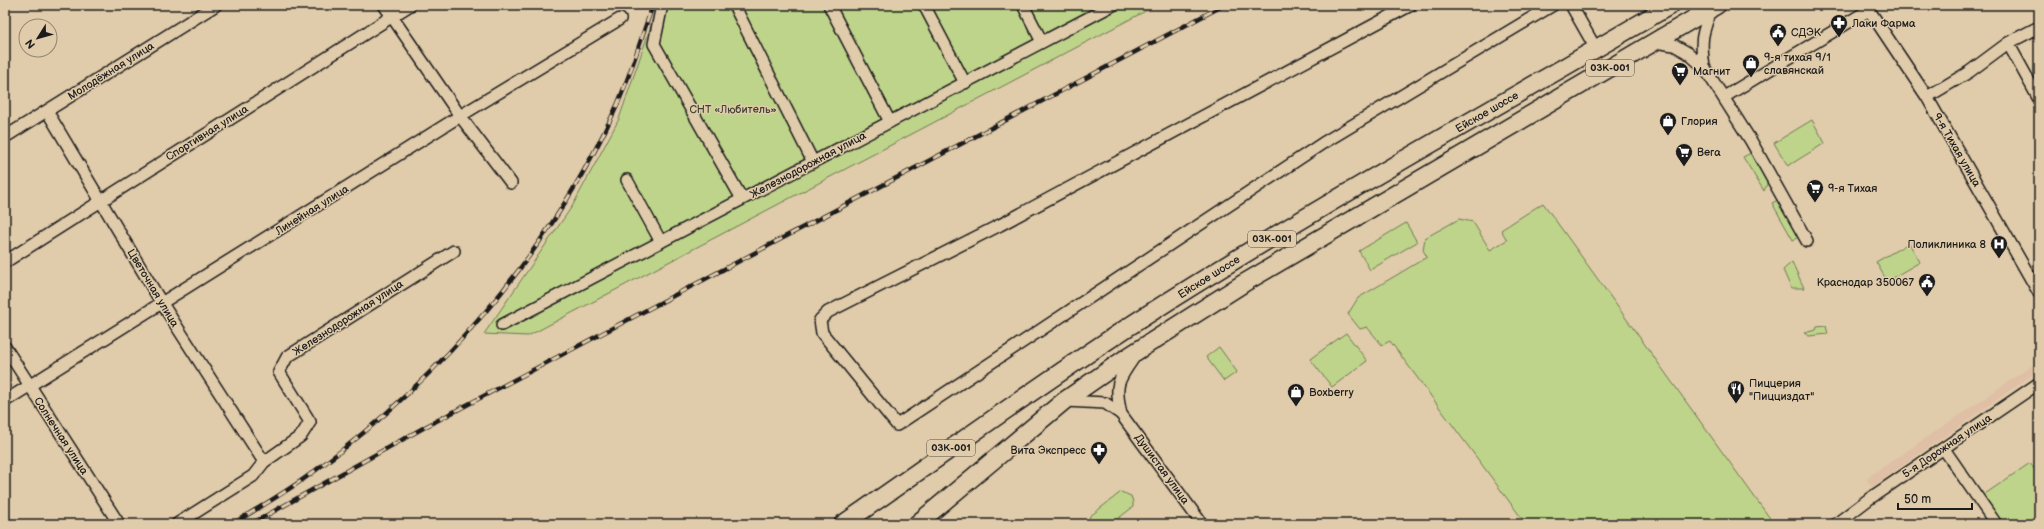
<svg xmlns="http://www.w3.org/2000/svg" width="2044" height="529" font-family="'Balsamiq Sans',sans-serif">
<rect width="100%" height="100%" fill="#e0cbaa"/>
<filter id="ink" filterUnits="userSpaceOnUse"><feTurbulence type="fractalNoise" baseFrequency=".025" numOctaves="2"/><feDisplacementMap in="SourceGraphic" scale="8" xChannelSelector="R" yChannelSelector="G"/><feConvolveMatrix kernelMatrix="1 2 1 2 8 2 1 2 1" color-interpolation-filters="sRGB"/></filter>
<g filter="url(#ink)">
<path fill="#dfbfa5" d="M 2039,361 L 2039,370 L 1872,487 L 1866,479 Z"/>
<path fill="#bed48a" stroke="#6d7853" d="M 658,5 L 1157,5 L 528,336 L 484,334 L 573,205 L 619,119 Z
M 1812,120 L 1825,143 L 1788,166 L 1774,143 Z
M 1753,152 L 1768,182 L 1764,191 L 1743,157 Z
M 1778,200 L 1799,237 L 1793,240 L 1772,203 Z
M 1543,203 L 1774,524 L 1526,524 L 1390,341 L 1382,345 L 1367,327 L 1360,329 L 1348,314 L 1358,298 L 1427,257 L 1423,250 L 1425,238 L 1459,219 L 1473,222 L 1490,250 L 1507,240 L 1501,230 Z
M 1406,223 L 1417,242 L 1370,270 L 1359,251 Z
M 1909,243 L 1920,262 L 1887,281 L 1876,262 Z
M 1792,262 L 1804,288 L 1791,288 L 1783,270 Z
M 1826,326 L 1828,334 L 1809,336 L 1804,333 L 1816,330 L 1817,327 Z
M 1346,333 L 1367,361 L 1332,387 L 1310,359 Z
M 1219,347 L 1237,372 L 1224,381 L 1206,357 Z
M 2030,463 L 2039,476 L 2039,524 L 2002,524 L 1982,496 Z
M 1121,492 L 1131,496 L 1133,502 L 1133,507 L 1111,524 L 1094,524 L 1089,517 Z"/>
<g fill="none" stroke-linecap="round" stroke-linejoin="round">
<defs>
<path id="street" d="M 384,5 L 460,116 L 511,183
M 662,5 L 654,44 L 742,199
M 734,5 L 813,162
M 829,5 L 890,122
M 924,5 L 965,83
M 1023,5 L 1042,42
M 1411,5 L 1000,225 L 828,312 L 820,320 L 822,333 L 897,425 L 1323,143 L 1553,5
M 1571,5 L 1596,49
M 1869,5 L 1869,10 L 1927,97 L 2039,293
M 1655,42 L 1674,45 L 1688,53 L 1704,67 L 1751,141 L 1807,241
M 2008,43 L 2039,99
M 1704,67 C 1700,40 1702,33 1712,8
M 1724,97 L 1869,10
M 1927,97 L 1969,72 L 2008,43 L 2039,27
M 47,111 L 161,302 L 264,462
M 5,137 L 216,5
M 627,180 L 661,242
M 5,262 L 410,5
M 502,325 L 1113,5
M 5,347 L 119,524
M 5,401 L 460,116 L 620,19
M 1065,401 L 1105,403 L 1121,414 L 1202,524
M 1121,414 C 1114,384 1118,380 1135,356
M 1944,449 L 1996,524
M 177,524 L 253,476 L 264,462 L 301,436 L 310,422 L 279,372 L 287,357 L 454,251
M 1836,524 L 1869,499 L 2039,383"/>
<path id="primary" d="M 843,524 C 942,456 1038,385 1139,320 C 1312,209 1494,109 1671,5
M 917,524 L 1064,401 L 1126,358 L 1244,283 L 1717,5"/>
</defs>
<use href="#street" stroke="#1c1c1c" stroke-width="14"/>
<use href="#primary" stroke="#1c1c1c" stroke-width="20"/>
<use href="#street" stroke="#e0cbaa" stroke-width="11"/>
<use href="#primary" stroke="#e0cbaa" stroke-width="17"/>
<defs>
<path id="rail" d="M 232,524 C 260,507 290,490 316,470 C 442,377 548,254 614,112 C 630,78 640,40 653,5
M 251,524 L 425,427 L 1224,5"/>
</defs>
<use href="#rail" stroke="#1c1c1c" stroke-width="4.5"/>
<use href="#rail" stroke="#e0cbaa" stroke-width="3" stroke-dasharray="9" stroke-linecap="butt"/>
</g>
</g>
<defs>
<symbol id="pharmacy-pin" viewBox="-11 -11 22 30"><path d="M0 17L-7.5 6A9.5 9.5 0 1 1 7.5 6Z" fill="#1c1c1c" stroke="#e0cbaa"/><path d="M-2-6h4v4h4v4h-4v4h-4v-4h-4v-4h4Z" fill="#fff"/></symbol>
<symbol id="civic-pin" viewBox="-11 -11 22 30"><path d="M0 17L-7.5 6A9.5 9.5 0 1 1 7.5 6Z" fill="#1c1c1c" stroke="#e0cbaa"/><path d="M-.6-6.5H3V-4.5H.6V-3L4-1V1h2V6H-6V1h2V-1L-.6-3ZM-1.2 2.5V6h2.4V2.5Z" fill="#fff"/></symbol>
<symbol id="shop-pin" viewBox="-11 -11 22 30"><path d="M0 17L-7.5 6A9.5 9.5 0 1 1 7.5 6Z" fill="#1c1c1c" stroke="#e0cbaa"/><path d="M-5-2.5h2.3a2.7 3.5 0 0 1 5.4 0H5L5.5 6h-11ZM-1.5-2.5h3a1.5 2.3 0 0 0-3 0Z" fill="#fff"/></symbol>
<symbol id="supermarket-pin" viewBox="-11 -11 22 30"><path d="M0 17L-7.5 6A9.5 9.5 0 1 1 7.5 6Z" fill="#1c1c1c" stroke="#e0cbaa"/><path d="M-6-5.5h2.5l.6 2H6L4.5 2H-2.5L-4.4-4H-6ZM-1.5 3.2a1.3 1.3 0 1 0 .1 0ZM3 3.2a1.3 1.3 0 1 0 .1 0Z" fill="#fff"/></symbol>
<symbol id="hospital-pin" viewBox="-11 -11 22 30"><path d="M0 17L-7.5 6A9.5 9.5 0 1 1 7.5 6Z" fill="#1c1c1c" stroke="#e0cbaa"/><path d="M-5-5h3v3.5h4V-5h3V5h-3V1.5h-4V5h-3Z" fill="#fff"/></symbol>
<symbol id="restaurant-pin" viewBox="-11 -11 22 30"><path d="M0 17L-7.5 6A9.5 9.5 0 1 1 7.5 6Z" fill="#1c1c1c" stroke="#e0cbaa"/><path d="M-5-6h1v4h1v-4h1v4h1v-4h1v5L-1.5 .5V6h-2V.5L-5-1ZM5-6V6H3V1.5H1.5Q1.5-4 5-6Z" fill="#fff"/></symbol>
</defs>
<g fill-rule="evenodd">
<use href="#pharmacy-pin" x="1829" y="13" width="20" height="27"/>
<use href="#civic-pin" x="1768" y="22" width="20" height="27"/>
<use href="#shop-pin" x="1741" y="53" width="20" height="27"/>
<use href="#supermarket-pin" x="1670" y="61" width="20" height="27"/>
<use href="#shop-pin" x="1658" y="111" width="20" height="27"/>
<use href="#supermarket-pin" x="1674" y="142" width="20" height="27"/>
<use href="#supermarket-pin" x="1805" y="178" width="20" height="27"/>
<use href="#hospital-pin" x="1989" y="234" width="20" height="27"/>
<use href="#civic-pin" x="1917" y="272" width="20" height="27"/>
<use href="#restaurant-pin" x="1726" y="379" width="20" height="27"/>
<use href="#shop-pin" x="1286" y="382" width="20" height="27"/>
<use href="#pharmacy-pin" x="1089" y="440" width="20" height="27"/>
</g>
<g text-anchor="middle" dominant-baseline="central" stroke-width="3" stroke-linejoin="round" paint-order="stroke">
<g fill="#e0cbaa" stroke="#575047" stroke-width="1">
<rect x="1586" y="60" width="48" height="16" rx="3"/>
<rect x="1248" y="231" width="48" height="16" rx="3"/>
<rect x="927" y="440" width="48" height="16" rx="3"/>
</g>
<g font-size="10" font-weight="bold" fill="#1c1c1c">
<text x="1610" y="68">03К-001</text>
<text x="1272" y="239">03К-001</text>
<text x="951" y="448">03К-001</text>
</g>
<g font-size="11" fill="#1c1c1c" stroke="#e0cbaa" text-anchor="start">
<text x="1852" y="23">Лаки Фарма</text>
<text x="1791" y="32">СДЭК</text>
<text x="1764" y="57">9-я тихая 9/1<tspan x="1764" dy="13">славянскай</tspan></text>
<text x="1693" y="71">Магнит</text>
<text x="1681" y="121">Глория</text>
<text x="1697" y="152">Вега</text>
<text x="1828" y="188">9-я Тихая</text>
<text x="1986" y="244" text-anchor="end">Поликлиника 8</text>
<text x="1914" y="282" text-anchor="end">Краснодар 350067</text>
<text x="1749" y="383">Пиццерия<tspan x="1749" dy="13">"Пицциздат"</tspan></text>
<text x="1309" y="392">Boxberry</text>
<text x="1086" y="450" text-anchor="end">Вита Экспресс</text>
</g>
<g font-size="11" fill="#1c1c1c" stroke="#e0cbaa">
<text transform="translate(111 71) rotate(-32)">Молодёжная улица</text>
<text transform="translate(1487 112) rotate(-30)">Ейское шоссе</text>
<text transform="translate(207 133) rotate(-32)">Спортивная улица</text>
<text transform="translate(1957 150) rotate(60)">9-я Тихая улица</text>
<text transform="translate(808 165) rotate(-28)">Железнодорожная улица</text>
<text transform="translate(312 210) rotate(-32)">Линейная улица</text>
<text transform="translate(1209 277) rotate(-32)">Ейское шоссе</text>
<text transform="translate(153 288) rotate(59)">Цветочная улица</text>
<text transform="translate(348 318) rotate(-33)">Железнодорожная улица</text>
<text transform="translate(61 436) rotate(57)">Солнечная улица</text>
<text transform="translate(1947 446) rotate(-34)">5-я Дорожная улица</text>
<text transform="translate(1162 469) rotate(54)">Душистая улица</text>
</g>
<g font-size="11" fill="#3c4132" stroke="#e0cbaa">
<text x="733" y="109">СНТ «Любитель»</text>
</g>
</g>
<rect width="2044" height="529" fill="none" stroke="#e0cbaa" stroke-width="20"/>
<rect x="10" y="10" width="2024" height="509" fill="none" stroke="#1c1c1c" stroke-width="1.5" filter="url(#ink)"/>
<g transform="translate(38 38) rotate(233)"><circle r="19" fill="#e0cbaa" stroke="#928571"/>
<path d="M0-3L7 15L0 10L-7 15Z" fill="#1c1c1c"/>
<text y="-6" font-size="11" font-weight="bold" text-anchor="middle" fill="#1c1c1c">N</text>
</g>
<path d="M1898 503v6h74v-6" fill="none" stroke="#1c1c1c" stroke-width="2"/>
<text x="1904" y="503" font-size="12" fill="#1c1c1c" stroke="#e0cbaa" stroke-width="3" paint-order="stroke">50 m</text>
</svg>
